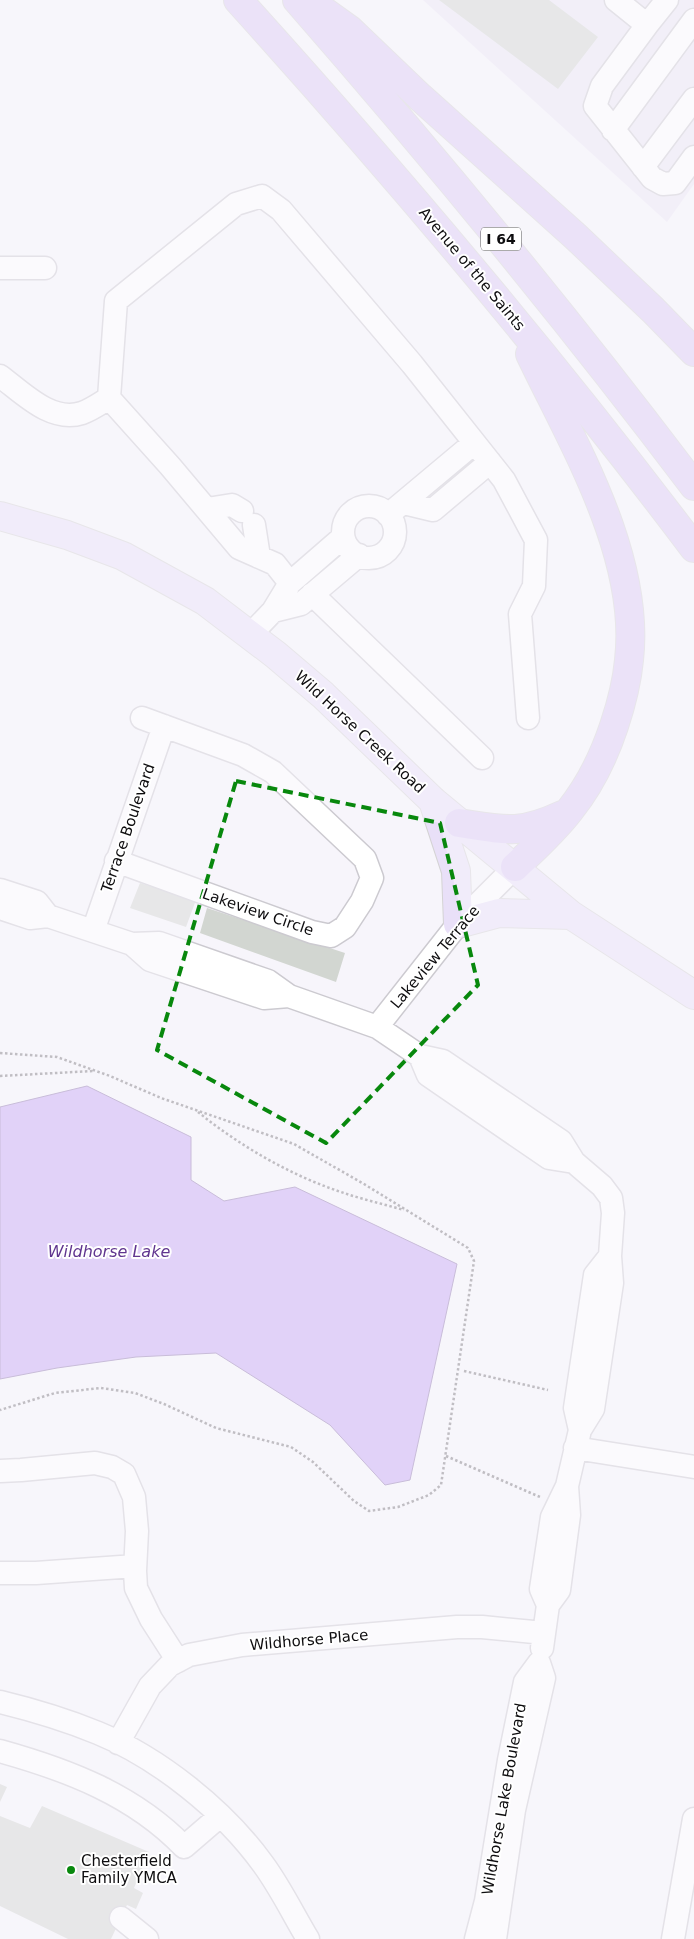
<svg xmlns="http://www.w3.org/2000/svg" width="694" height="1939" font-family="'DejaVu Sans',sans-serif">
<rect width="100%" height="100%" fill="#f7f5fb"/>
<path fill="#ebe7f4" d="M 423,0 L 694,0 L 694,184 L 667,222 Z"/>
<path fill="#c6a6f4" stroke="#8f78af" d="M 87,1086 L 191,1137 L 191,1180 L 224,1201 L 295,1187 L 457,1264 L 410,1480 L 385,1485 L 330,1425 L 216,1353 L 136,1357 L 57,1368 L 0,1379 L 0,1107 Z"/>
<path fill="#d2d6d1" d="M 439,0 L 549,0 L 598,37 L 558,89 Z
M 140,883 L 196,900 L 186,927 L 130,908 Z
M 207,908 L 345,953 L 336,982 L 200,933 Z
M 0,1784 L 7,1787 L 0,1802 Z
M 42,1806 L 149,1852 L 134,1888 L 143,1893 L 136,1909 L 127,1905 L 111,1939 L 68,1939 L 0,1906 L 0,1816 L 30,1828 Z"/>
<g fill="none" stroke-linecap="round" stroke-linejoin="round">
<defs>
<path id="minor" d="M 616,0 L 647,25 L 602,86 L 595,106 L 652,178 L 663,184 L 675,183 L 694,157
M 647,25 L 667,0
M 613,130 L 694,20
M 643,167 L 694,99
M 0,268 L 45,268
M 0,376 C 23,393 51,423 82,413 C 91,410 101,403 109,398 L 116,301 L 236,204 L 262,196 L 281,210 L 412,364 L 504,480 L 536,540 L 534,586 L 520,614 L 528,718
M 109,398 L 170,466 L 239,548 L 275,564 L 290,583
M 404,503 L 433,510 L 490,462
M343 532a26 26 0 1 1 52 0a26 26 0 1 1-52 0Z
M 207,509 L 232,505 L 242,511
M 388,515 L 474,443
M 254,525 L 259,557
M 312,594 L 482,758
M 273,611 L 301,604 L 359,555
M 251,634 L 273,611 L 290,583 L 343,537
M 116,861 L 312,932 L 331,936 L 345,927 L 362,901 L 372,878 L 365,859 L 273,772 L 243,755 L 142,718
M 0,890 L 37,902 L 48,916
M 0,908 L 30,918 L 48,916 L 132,944
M 93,931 L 164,726
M 289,996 L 264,998 L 150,960 L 132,944 L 159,943 L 268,981 L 289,996 L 377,1027 L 420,1056
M 377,1027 L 458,924 L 515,867
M 574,1162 L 549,1158 L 428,1075 L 420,1056 L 443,1061 L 561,1141 L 574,1162 L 602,1186 L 611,1198 L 613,1213 L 610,1256
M 575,1448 L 694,1467
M 0,1471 L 21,1470 L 95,1463 L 112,1467 L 124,1474 L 134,1497 L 137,1531 L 135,1571 L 136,1588 L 151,1619 L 178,1661
M 567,1486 L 580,1430 L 593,1409 L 612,1283 L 610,1256 L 595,1275 L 575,1408 L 580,1430
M 0,1573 L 36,1573 L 135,1566
M 542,1648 L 548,1605 L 541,1589 L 552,1517 L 567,1486 L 569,1515 L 559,1590 L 548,1605
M 0,1702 C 33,1710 66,1720 98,1733 C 159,1758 224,1810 263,1864 C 280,1887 293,1914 308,1939
M 118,1743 L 150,1686 L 170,1665 L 189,1655 L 242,1645 L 457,1627 L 482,1627 L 544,1633
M 0,1751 C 68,1770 134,1795 184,1847 L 220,1816
M 121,1918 L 147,1939
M 476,1939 L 486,1901 L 509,1760 L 525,1682 L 539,1663 L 544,1678 L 514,1810 L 495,1939
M 673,1939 L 694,1819"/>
<path id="major" d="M 0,516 L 67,535 L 123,556 L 205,601 L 276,655 L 323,695 L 433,801 L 571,915 L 694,995
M 433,801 L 456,871 L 458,924 L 499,913 L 571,915"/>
<path id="highway" d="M 238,0 C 397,176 551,358 694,548
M 297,0 C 435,158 568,319 694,486
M 318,7 L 350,30 L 420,97 L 575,236 L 653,310 L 694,352
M 459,823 C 504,830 519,835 562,815
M 515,867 C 534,849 554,831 570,810 C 590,785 604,756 614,726 C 621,705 627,682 629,660 C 641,556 573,444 530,354"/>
</defs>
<use href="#minor" stroke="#cccad0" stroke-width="25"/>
<use href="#major" stroke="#d4d3d4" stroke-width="30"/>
<use href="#highway" stroke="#d4d3d4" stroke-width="30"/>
<path stroke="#7d7b7f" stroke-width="2.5" stroke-dasharray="2.5 2.5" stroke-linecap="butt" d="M 0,1053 L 57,1057 L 110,1076 L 161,1098 L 294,1144 L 364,1184 L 468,1248 L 474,1261 L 441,1485 L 429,1495 L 398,1507 L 369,1511 L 354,1501 L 313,1462 L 291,1447 L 216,1428 L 164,1404 L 135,1393 L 101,1388 L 55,1393 L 0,1410
M 0,1076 L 93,1071
M 198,1112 C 240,1146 290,1175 341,1192 C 361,1199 383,1204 404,1210
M 464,1371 L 548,1390
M 446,1456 L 540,1497"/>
<use href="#minor" stroke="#fff" stroke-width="22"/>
<use href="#major" stroke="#e9e0f8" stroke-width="28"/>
<use href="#highway" stroke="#dbcbf4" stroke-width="28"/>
</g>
<path d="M0 0H694V1939H0ZM 236,781 L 440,823 L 478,985 L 326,1143 L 157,1050 Z" fill="#f7f5fb" fill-opacity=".55" fill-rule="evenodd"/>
<path fill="none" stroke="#08880d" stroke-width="4" stroke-dasharray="10 6" stroke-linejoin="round" d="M 236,781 L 440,823 L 478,985 L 326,1143 L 157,1050 Z"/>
<circle fill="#08880d" stroke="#fff" stroke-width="2" cx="71" cy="1870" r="5"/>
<g text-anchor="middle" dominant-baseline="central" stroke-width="4" stroke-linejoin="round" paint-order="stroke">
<rect fill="#fff" stroke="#565657" stroke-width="1" x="481" y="227.5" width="40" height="23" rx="4"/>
<g font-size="14" font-weight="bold" fill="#0e0d0f">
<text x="501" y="239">I 64</text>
</g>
<g font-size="15" fill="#0e0d0f" stroke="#fff">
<text transform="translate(472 269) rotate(50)">Avenue of the Saints</text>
<text transform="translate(360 732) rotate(43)">Wild Horse Creek Road</text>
<text transform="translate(128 828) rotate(-71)">Terrace Boulevard</text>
<text transform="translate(258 912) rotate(19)">Lakeview Circle</text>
<text transform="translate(435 957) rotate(-50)">Lakeview Terrace</text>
<text transform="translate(309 1640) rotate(-5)">Wildhorse Place</text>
<text transform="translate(504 1799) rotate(-80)">Wildhorse Lake Boulevard</text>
</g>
<g font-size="15" fill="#0e0d0f" stroke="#fff" text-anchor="start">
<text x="81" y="1861">Chesterfield<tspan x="81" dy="17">Family YMCA</tspan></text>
</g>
<g font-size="16" font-style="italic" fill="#60358f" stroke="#fff">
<text x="109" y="1251">Wildhorse Lake</text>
</g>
</g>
</svg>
